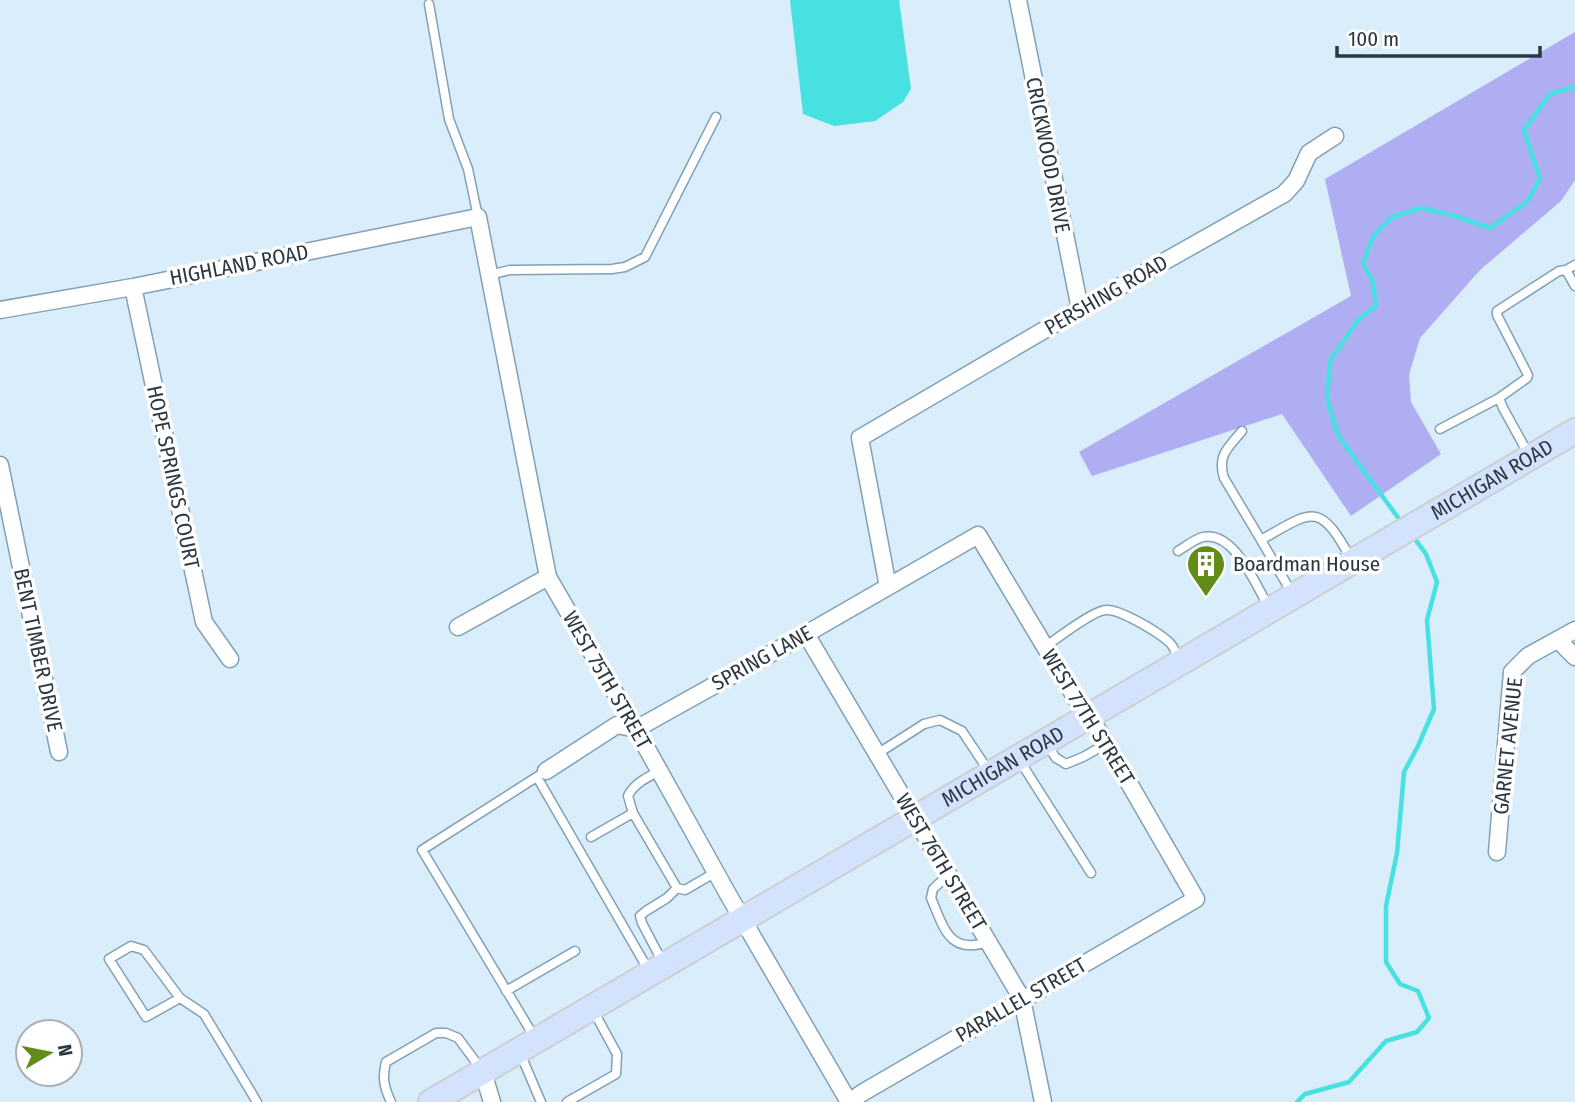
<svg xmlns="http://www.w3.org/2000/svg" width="1575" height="1102" font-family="'Fira Sans Condensed',sans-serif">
<rect width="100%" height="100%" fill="#daedfb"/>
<path fill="#afaef3" d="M 1575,32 L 1575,180 L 1561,201 L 1480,270 L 1420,338 L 1409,375 L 1411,402 L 1441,454 L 1351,516 L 1282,414 L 1092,476 L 1079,452 L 1351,296 L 1325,179 Z"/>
<path fill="#48e1e2" d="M 790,0 L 899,0 L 911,89 L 903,102 L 875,121 L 834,126 L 803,114 Z"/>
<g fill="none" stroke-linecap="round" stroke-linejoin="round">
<path stroke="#48e1e2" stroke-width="4.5" d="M 1402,523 L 1358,463 L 1338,435 L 1327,399 L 1330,361 L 1358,320 L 1376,306 L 1373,282 L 1363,263 L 1374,235 L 1392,217 L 1421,208 L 1455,216 L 1490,228 L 1528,201 L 1540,179 L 1524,130 L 1550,94 L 1575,87
M 1297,1102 L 1305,1094 L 1349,1082 L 1386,1041 L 1417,1032 L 1429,1018 L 1418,991 L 1400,984 L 1386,962 L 1386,906 L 1397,853 L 1404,772 L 1418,746 L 1434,709 L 1427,620 L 1437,582 L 1426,554 L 1412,535"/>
<defs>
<path id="lane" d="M 429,4 L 449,119 L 468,169 L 478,217
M 1575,265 L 1566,270 L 1575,286
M 489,275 L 510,270 L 612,269 L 625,267 L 645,257 L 716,117
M 1440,429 L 1499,398
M 1242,431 C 1228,448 1217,455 1224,478 L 1261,540 C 1312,511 1319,500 1351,559
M 1529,455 L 1503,408 L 1499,398 L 1527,378 L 1528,375 L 1497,315 L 1497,311 L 1559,271 L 1566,270
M 1261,540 L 1293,595
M 1178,551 C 1186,546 1195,539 1203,537 C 1235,530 1256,587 1269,607
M 1045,647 C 1056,639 1094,610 1106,610 C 1120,609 1158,632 1169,642 C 1174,646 1176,654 1180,661
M 1047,745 L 1056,758 L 1066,764 L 1083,757 L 1106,744
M 877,754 L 924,724 L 940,720 L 962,731 L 988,770
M 1020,761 L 1091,873
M 659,771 C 647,778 634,783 628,796 L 633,813 L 677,888
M 537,777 L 649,971
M 591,837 L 633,813
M 948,875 L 933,889 L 931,898 C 944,928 949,955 988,942
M 677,888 L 685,890 L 716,872
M 663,963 L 642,923 L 640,916 L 646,911 L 667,898 L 677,888
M 506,991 L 575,951
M 180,998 L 146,1017 L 109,959 L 131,946 L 144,950 L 180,998 L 204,1014 L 257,1102
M 535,1038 L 422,850 L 546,771
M 520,1053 L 541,1102
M 391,1102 C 384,1087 382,1078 386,1062 L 436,1033 L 446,1033 L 458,1038 L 481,1069
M 567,1102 L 616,1074 L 617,1054 L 593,1010"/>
<path id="street" d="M 1018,0 L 1080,309
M 133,287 L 204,622 L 230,659
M 0,310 L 133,287 L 478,217 L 548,577 L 636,729 L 729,896 L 849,1102
M 0,465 L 59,752
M 888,587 L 860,438 L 1080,309 L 1284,194 L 1296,181 L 1309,153 L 1335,136
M 458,627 L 548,577
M 806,634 L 1022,999 L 1043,1102
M 1558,640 L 1575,657
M 546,771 L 617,725 L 636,729 L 806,634 L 978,535 L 1078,702 L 1100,733 L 1196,899 L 862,1093 L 849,1102
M 1497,852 L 1512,672 L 1528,656 L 1575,630
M 483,1072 L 492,1102"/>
<g id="primary">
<path id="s1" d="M 431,1102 L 1575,431"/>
</g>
</defs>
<use href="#lane" stroke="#82a0b6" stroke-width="11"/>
<use href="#street" stroke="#82a0b6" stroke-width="19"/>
<use href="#primary" stroke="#cccfd1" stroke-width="28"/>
<use href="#lane" stroke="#fff" stroke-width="8"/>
<use href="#street" stroke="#fff" stroke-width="16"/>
<use href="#primary" stroke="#d4e3fd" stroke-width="24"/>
</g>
<defs>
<symbol id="building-pin" viewBox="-11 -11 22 30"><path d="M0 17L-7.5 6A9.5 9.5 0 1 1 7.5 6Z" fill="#628c1a" stroke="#fff"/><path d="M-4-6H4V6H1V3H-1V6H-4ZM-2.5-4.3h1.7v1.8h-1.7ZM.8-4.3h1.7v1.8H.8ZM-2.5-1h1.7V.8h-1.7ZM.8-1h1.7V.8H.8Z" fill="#fff"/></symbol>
</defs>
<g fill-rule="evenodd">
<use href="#building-pin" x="1184" y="542" width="44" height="60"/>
</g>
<g text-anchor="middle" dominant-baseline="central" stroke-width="7" stroke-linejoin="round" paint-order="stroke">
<g font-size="21" fill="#2b3841" stroke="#fff">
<text transform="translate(1048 155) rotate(79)">CRICKWOOD DRIVE</text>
<text transform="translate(239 265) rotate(-11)">HIGHLAND ROAD</text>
<text transform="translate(1106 295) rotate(-30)">PERSHING ROAD</text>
<text transform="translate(173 477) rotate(78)">HOPE SPRINGS COURT</text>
<text stroke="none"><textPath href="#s1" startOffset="1230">MICHIGAN ROAD</textPath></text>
<text transform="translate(38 650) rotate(78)">BENT TIMBER DRIVE</text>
<text transform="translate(762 658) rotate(-29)">SPRING LANE</text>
<text transform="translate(607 680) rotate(60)">WEST 75TH STREET</text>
<text transform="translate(1088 717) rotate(58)">WEST 77TH STREET</text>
<text transform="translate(1508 746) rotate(-84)">GARNET AVENUE</text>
<text stroke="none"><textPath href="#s1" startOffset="663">MICHIGAN ROAD</textPath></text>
<text transform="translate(941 862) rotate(59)">WEST 76TH STREET</text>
<text transform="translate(1021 1000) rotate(-30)">PARALLEL STREET</text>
</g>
<g font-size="21" fill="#2b3841" stroke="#fff" text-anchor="start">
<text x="1233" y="564">Boardman House</text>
</g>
</g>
<g transform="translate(49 1053) rotate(80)"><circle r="33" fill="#ffffff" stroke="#aaafb3" stroke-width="2"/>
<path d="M0-5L12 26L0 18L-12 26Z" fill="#628c1a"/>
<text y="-10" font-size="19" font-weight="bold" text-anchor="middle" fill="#2b3841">N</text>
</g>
<path d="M1337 46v10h203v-10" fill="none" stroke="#2b3841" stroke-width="3.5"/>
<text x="1348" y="46" font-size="21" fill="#2b3841" stroke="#ffffff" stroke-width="5" paint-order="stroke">100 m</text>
</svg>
